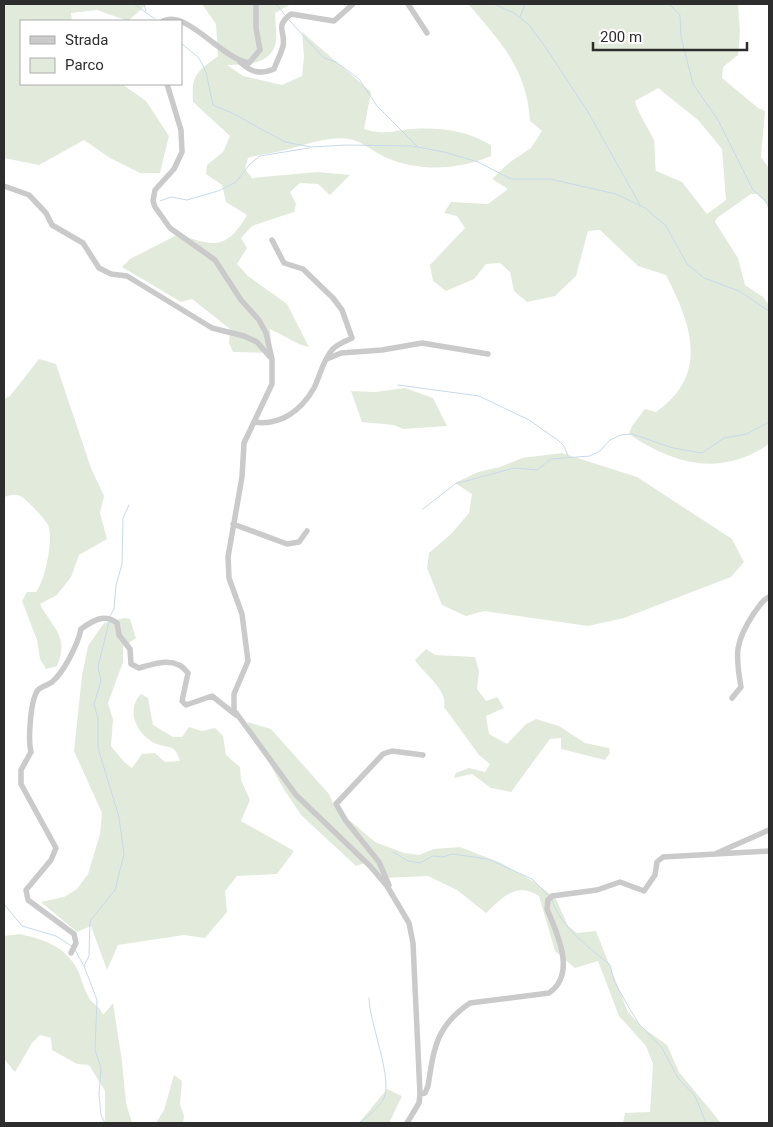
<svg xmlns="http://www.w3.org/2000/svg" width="773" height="1127" font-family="Roboto,sans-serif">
<rect width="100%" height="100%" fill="#fff"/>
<path fill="#e2ebdb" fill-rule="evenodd" d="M 4,4 L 147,4 L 128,21 L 97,10 L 71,13 L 72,21 L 21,21 L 21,84 L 122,84 L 146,101 L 169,136 L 160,173 L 140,173 L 110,158 L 84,140 L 39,165 L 4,158 Z
M 202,4 L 291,4 L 275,13 C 275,22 278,37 275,45 C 269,66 243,64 227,65 L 243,76 L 282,85 L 302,76 L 304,57 L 302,32 L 371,92 L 364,129 C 389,136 390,130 413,129 C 441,127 467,131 491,145 L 491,156 C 458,170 421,172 387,158 C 375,153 362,141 349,139 C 327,135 303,146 281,151 C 270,154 259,154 248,158 L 245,169 L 252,178 L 317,172 L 350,175 L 330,195 L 318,184 L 300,183 L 290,192 L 296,204 L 294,212 L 252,226 L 241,238 L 247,248 L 237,264 L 248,276 L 287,304 L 309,347 L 301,345 L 270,329 L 272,353 L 233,352 L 229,343 L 230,329 L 192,299 L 181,302 L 122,267 L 130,259 L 179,234 C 213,247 227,250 247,215 L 226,202 L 222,185 L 206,174 L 207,165 L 223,152 L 230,136 L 193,102 C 191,74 197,72 218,56 L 216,24 Z
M 468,4 L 738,4 L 740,32 L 738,55 L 723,67 L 722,78 L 758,108 L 765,111 L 761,157 L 769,168 L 769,206 L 757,194 L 751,194 L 717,218 L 715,222 L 738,258 L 745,285 L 763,297 L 769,305 L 769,444 C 721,477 674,465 629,434 L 632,426 L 645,409 L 656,412 C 710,374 691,324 666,275 L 638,266 L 600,230 L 588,231 L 576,276 L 555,296 L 527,302 L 514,291 L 510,272 L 500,263 L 486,264 L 474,279 L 446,291 L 433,281 L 430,265 L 465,228 L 457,216 L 444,213 L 451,202 L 488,204 L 508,189 L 492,179 L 510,162 L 531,148 L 542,131 L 530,121 C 527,69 500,41 468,4 ZM 658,88 L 698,120 L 722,149 L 726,200 L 707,214 L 682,182 L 656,171 C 655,164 655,144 654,140 C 648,127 639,116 635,101 Z
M 39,359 L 56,364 L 91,468 L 104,496 L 100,513 L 107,539 L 79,555 L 71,577 L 57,595 L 40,604 C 52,628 70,636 57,666 L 46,669 L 40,659 L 37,640 L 22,601 L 27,592 L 36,592 C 45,581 54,539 48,525 C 46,520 27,500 22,497 C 16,493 10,495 4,497 L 4,399 L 10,396 Z
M 405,388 L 433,398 L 447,426 L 403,429 L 394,425 L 362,422 L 351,391 L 375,392 Z
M 562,453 L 637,477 L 732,539 L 744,562 L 731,577 L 624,618 L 588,626 L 484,611 L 466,616 L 442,605 L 427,568 L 429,553 L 451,534 L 469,513 L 472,494 L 455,483 L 478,472 L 500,467 L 522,458 Z
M 124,618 L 130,619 L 136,638 L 123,647 L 123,662 L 108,703 L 113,720 L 111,746 L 124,762 L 132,768 L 142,754 L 155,753 L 165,762 L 180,761 C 178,755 177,751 172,748 C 167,746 161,746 157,744 C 137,736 125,710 141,694 L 148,698 L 153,725 L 173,737 L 182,737 L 189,727 L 202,731 L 215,728 L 223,736 L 226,755 L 240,767 L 241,780 L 250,800 L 241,821 L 294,851 L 277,874 L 237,876 L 225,891 L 227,912 L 205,938 L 184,935 L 118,945 L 107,970 L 91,926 L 77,932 L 41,902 L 64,897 L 77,889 L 88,874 L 100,834 L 102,813 L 74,751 L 82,676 L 88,646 L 104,623 Z
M 426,649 L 435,655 L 475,657 L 479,671 L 477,689 L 486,701 L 497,697 L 504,708 L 486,716 L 489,734 L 507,744 L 526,724 L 536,719 L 559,726 L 585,743 L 609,748 L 610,753 L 605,760 L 561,749 L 561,738 L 550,739 L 511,792 L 491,788 L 472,774 L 454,778 L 456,773 L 469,768 L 485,772 L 490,764 L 479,755 L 444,707 C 448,690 424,674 415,660 Z
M 247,722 L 271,729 L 329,794 L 335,808 L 375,842 L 404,853 L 419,855 L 434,849 L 460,847 L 501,863 L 536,883 L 556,899 L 568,926 L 577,933 L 596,931 L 628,1012 L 642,1027 L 667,1045 L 679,1072 L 721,1123 L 623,1123 L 625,1113 L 650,1112 L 653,1064 L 646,1046 L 619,1016 L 598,961 L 575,968 L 555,951 L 539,896 C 516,881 502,898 486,913 L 457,890 L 428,876 L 384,878 L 368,862 L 356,866 L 301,815 L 283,788 Z
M 20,934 C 42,939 62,945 75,965 C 81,975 83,988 89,998 C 93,1005 100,1006 103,1015 L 113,1003 L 122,1061 L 126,1103 L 132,1123 L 105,1123 L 105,1091 L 89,1065 L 77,1064 L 52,1050 L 51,1038 L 40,1035 L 32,1043 L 15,1072 L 4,1059 L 4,936 Z
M 174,1075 L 182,1081 L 180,1104 L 184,1116 L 183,1123 L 156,1123 L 164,1110 Z
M 387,1089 L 402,1096 L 389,1123 L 359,1123 Z"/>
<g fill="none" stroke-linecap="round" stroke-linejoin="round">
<path stroke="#c8d9ea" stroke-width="1" d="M 134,4 L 155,19
M 144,4 L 146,11
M 276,4 L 285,15
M 494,4 L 514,13 L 529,25 L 544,45 L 588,112 L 640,205
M 669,4 L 680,15 L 681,37 L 693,84 L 718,120 L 753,190 L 766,201 L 769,209
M 520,17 L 525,4
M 289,20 L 324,58 L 336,62 L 359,79 L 377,106 L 417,146
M 181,43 L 199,58 L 206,72 L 213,105 L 232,113 L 285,142 L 311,147 L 347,145 L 412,146 L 444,152 L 478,162 L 511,179 L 550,179 L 616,194 L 645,208 L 666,226 L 687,264 L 704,278 L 739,291 L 769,311
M 160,201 L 171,197 L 187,200 L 218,191 L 236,182 L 249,165 L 260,156 L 309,148
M 398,385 L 479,396 L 529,420 L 559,441 L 564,446 L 568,456
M 423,509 L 455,484 L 514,468 L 537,470 L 551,459 L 590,456 L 600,451 L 610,440 L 621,435 L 632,434 L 673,448 L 702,453 L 724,438 L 747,434 L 769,422
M 110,616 L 114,609 L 116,585 L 122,564 L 123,518 L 129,505
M 393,852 L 408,861 L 420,863 L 433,856 L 443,857 L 452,854 L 488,859 L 532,879 L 548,895
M 552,900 C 561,928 589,947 610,965 L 614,981 L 628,1006 L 639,1024 L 662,1048 L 678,1078 L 695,1096 L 706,1123
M 4,904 L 22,926 L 56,936 L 73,947
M 75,950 L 84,966 L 97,1000 L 95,1050 L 101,1068 L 99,1094 L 101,1115 L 105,1123
M 84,966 L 89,956 L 90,921 L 115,890 L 124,854 L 119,817 L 98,748 L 98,719 L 94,704 L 101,681 L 98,667 L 109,622
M 359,1123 C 367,1117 380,1107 384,1098 C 393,1078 369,1022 369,998
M 475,1123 L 482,1123"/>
<path stroke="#cacaca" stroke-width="5.5" d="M 408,4 L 427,33
M 163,21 C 186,9 222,59 249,63 L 260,50 L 256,28 L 256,4
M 240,62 C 251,72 259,75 274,69 C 277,61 281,54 283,46 C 286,31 274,27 291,14 L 334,21 L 353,4
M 167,84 L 181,130 L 182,152 L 174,169 L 155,190 L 153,201 L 155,207 L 170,228 L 215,260 L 241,300 L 259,320 L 266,333 L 272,359 L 272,384 L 244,443 L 242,477 L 228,557 L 229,578 L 242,614 L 248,661 L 234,694 L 234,710 L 296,795 L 370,866 L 387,886 L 409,923 L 413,943 L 420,1094 L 419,1103 L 407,1123
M 4,186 L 29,195 L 46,213 L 52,225 L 83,243 L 99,268 L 111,274 L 127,276 L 212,328 L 244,336 L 257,342 L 270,357
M 327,359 L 341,353 L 382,350 L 422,343 L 488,354
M 254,422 C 280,426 301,411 314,388 C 320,376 323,360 332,350 C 337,344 346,341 352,338 L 342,310 L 333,298 L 303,269 L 284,263 L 272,240
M 233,524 L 287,544 L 299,542 L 307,531
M 732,698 L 741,687 C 735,653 735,642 754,613 C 759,607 762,600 769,597
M 717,853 L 769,830
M 389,885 L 379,862 L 346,821 L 336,804 L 383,754 L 392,751 L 423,755
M 71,953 L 76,943 L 74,934 L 28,900 L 26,890 L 51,860 L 56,848 L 21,784 L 21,770 L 31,752 C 28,741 30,697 39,689 C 43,686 48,685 52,682 C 64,672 78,644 81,629 C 92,621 104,613 117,623 L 119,635 L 130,649 L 131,664 L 139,668 C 156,663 176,656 188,673 L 182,701 L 186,705 L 212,696 L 236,715
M 420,1094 L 425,1093 L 428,1086 C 434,1048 436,1026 470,1003 L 549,993 C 577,974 557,933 547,909 L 548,900 L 552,896 L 597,890 L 620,882 L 644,891 L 655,875 L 657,862 L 663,857 L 769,851"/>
</g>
<rect width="773" height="1127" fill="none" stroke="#2d2d2d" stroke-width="10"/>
<rect x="20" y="20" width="162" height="65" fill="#ffffff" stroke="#ababab"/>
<rect x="30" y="36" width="25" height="8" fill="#cacaca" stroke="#ababab"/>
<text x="65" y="45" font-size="15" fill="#2d2d2d">Strada</text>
<rect x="30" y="58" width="25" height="15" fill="#e2ebdb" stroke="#ababab"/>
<text x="65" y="70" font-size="15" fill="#2d2d2d">Parco</text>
<path d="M593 42v8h154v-8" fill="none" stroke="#2d2d2d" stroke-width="2.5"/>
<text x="600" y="42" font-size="15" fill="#2d2d2d" stroke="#ffffff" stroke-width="4" paint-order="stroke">200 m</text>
</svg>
